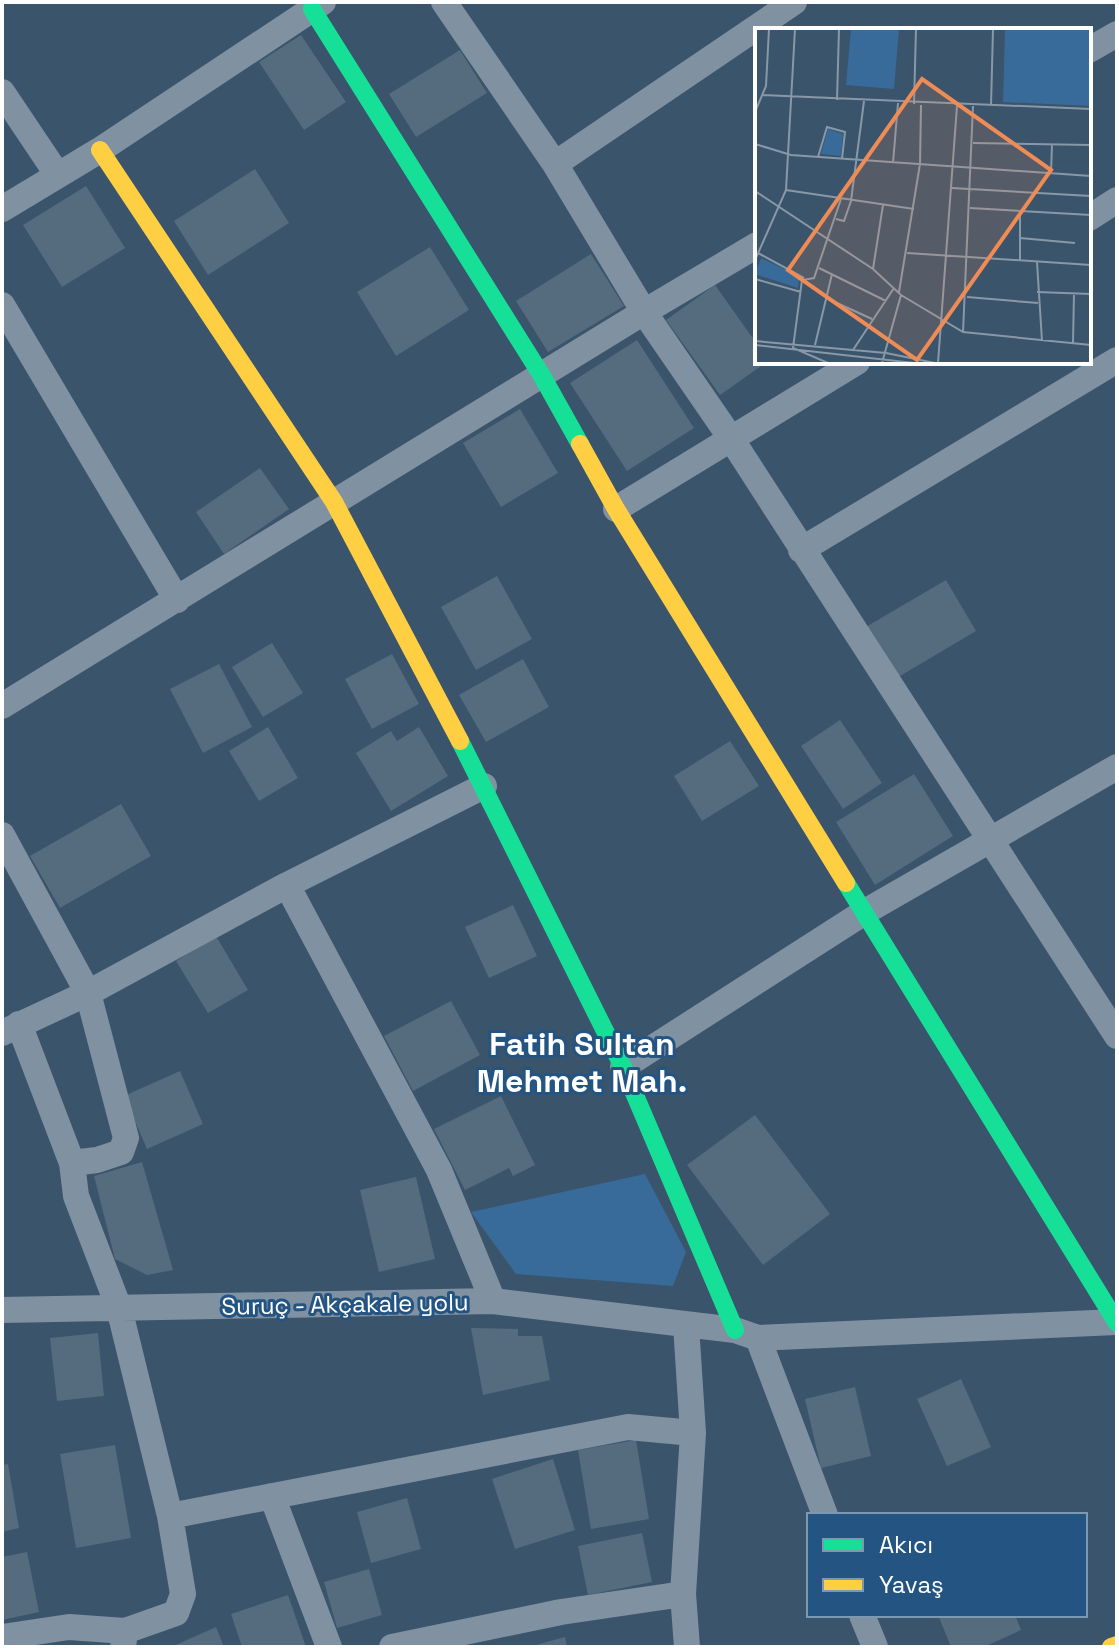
<svg xmlns="http://www.w3.org/2000/svg" width="1119" height="1649" font-family="'Space Grotesk',sans-serif">
<rect width="100%" height="100%" fill="#3a546c"/>
<path fill="#386b99" d="M 645,1174 L 686,1252 L 673,1286 L 516,1274 L 471,1212 Z"/>
<path fill="#556b7e" d="M 301,35 L 346,102 L 304,130 L 259,62 Z
M 460,50 L 487,93 L 416,137 L 389,94 Z
M 255,169 L 289,223 L 208,275 L 174,221 Z
M 86,186 L 125,248 L 62,287 L 23,225 Z
M 430,247 L 469,310 L 396,356 L 357,292 Z
M 591,254 L 624,306 L 548,352 L 516,301 Z
M 715,285 L 757,344 L 757,362 L 767,362 L 720,395 L 666,320 Z
M 637,340 L 694,428 L 627,471 L 570,383 Z
M 520,409 L 558,473 L 501,507 L 463,443 Z
M 260,468 L 289,509 L 224,554 L 196,512 Z
M 497,576 L 532,639 L 476,670 L 441,607 Z
M 946,580 L 976,631 L 895,679 L 864,628 Z
M 272,643 L 303,693 L 263,717 L 232,667 Z
M 392,654 L 419,704 L 372,729 L 345,679 Z
M 523,659 L 549,707 L 486,742 L 459,695 Z
M 219,664 L 252,727 L 203,753 L 170,689 Z
M 840,720 L 882,783 L 843,809 L 801,746 Z
M 268,727 L 298,778 L 259,801 L 229,751 Z
M 419,727 L 448,776 L 391,811 L 356,753 L 391,731 L 397,741 Z
M 730,741 L 759,786 L 702,821 L 674,776 Z
M 914,774 L 953,836 L 875,885 L 836,822 Z
M 121,804 L 151,856 L 60,908 L 30,856 Z
M 513,905 L 537,956 L 489,978 L 465,927 Z
M 216,936 L 248,990 L 208,1013 L 176,961 Z
M 451,1001 L 480,1055 L 413,1091 L 384,1036 Z
M 180,1071 L 203,1124 L 147,1149 L 124,1096 Z
M 501,1096 L 535,1165 L 513,1176 L 509,1168 L 465,1190 L 434,1129 Z
M 755,1115 L 830,1214 L 763,1265 L 687,1165 Z
M 142,1162 L 173,1270 L 147,1275 L 115,1259 L 94,1176 Z
M 416,1177 L 435,1259 L 379,1272 L 360,1190 Z
M 471,1328 L 518,1329 L 518,1336 L 542,1336 L 550,1380 L 483,1395 Z
M 98,1333 L 104,1396 L 57,1401 L 50,1338 Z
M 961,1379 L 991,1447 L 947,1466 L 917,1399 Z
M 855,1387 L 871,1456 L 821,1468 L 805,1399 Z
M 636,1440 L 649,1519 L 591,1529 L 578,1450 Z
M 115,1445 L 131,1538 L 76,1548 L 60,1454 Z
M 553,1459 L 575,1530 L 515,1549 L 492,1479 Z
M 8,1464 L 19,1528 L 2,1532 L 2,1465 Z
M 407,1498 L 421,1549 L 371,1563 L 357,1512 Z
M 642,1533 L 652,1582 L 588,1595 L 578,1546 Z
M 27,1552 L 39,1612 L 2,1620 L 2,1557 Z
M 369,1569 L 382,1615 L 337,1628 L 324,1582 Z
M 288,1595 L 306,1647 L 242,1647 L 231,1614 Z
M 938,1615 L 1015,1615 L 1021,1630 L 984,1647 L 951,1647 Z
M 216,1627 L 224,1647 L 171,1647 Z
M 565,1637 L 567,1647 L 532,1647 L 532,1646 Z"/>
<g fill="none" stroke-linecap="round" stroke-linejoin="round">
<path stroke="#8091a2" stroke-width="26" d="M 444,2 L 555,164 L 644,312 L 732,440 L 1117,1036
M 1089,50 L 1117,34
M 2,92 L 57,174
M 555,164 L 794,2
M 2,209 L 100,150 L 323,2
M 1089,218 L 1117,200
M 2,305 L 177,600
M 616,509 L 857,362
M 801,550 L 1117,360
M 2,706 L 644,312 L 757,245
M 2,835 L 88,993 L 126,1138 L 121,1152 L 97,1160 L 72,1163
M 287,885 L 439,1170 L 493,1301
M 19,1024 L 72,1163 L 76,1196 L 119,1308 L 170,1516 L 183,1594 L 176,1613 L 125,1631 L 123,1647
M 2,1033 L 88,993 L 287,885 L 484,786
M 623,1067 L 863,913 L 1117,767
M 2,1310 L 493,1301 L 735,1330 L 758,1338 L 1116,1322
M 686,1325 L 693,1433 L 683,1594 L 687,1647
M 758,1338 L 825,1515
M 272,1496 L 329,1647
M 170,1516 L 628,1427 L 693,1433
M 862,1615 L 875,1647
M 2,1637 L 69,1627 L 125,1631
M 392,1647 L 561,1612 L 683,1594"/>
<path stroke="#16e098" stroke-width="18" d="M 312,9 L 542,376 L 580,444
M 460,741 L 623,1067 L 735,1330
M 846,883 L 1117,1323"/>
<path stroke="#ffcf43" stroke-width="18" d="M 100,150 L 334,502 L 460,741
M 580,444 L 616,509 L 846,883
M 1111,1647 L 1117,1645"/>
</g>
<g text-anchor="middle" dominant-baseline="central" stroke-width="6" stroke-linejoin="round" paint-order="stroke">
<g font-size="24" fill="#fff" stroke="#245582">
<text transform="translate(345 1304) rotate(-1)">Suruç - Akçakale yolu</text>
</g>
<g font-size="32" font-weight="bold" fill="#fff" stroke="#245582">
<text x="582" y="1044">Fatih Sultan<tspan x="582" dy="37">Mehmet Mah.</tspan></text>
</g>
</g>
<g transform="translate(755 28)">
<rect width="336" height="336" fill="#3a546c"/>
<path d="M 96,1 L 144,1 L 139,61 L 91,57 ZM 250,1 L 336,1 L 336,78 L 248,74 ZM 73,101 L 88,106 L 86,128 L 66,126 ZM 6,230 L 44,248 L 43,260 L 0,246 Z" fill="#386b99"/>
<path fill="none" stroke="#8998a7" stroke-width="2" d="M 7,67 L 336,81M 82,72 L 84,1M 159,76 L 161,1M 236,78 L 238,1M 0,84 L 11,58 L 14,1M 218,115 L 336,117M 0,116 L 36,127 L 336,148M 63,129 L 72,99 L 90,104 L 87,131M 138,135 L 143,75M 296,146 L 297,116M 197,160 L 336,168M 31,162 L 159,181M 0,163 L 118,241 L 146,267 L 208,304 L 336,317M 215,180 L 336,187M 81,191 L 89,193 L 96,173 L 109,73M 265,210 L 320,215M 3,225 L 49,250M 152,225 L 336,237M 0,232 L 31,162 L 40,1M 265,233 L 265,183M 282,234 L 287,313M 64,240 L 131,273M 118,241 L 128,177M 0,251 L 46,264M 144,264 L 165,136 L 166,77M 282,264 L 336,266M 212,269 L 283,275M 71,270 L 117,291M 208,304 L 218,78M 0,313 L 131,325 L 180,335M 318,315 L 319,265M 0,317 L 159,335M 60,317 L 77,246M 98,322 L 139,260M 73,335 L 38,320 L 47,252 L 59,250 L 86,171M 127,335 L 146,267M 183,335 L 202,78"/>
<path fill="#ef8b55" fill-opacity="0.15" stroke="#ef8b55" stroke-width="4" d="M 167,51 L 296,142 L 162,332 L 33,242 Z"/>
<rect width="336" height="336" fill="none" stroke="#fff" stroke-width="4"/>
</g>
<rect width="1119" height="1649" fill="none" stroke="#ffffff" stroke-width="8"/>
<rect x="807" y="1513" width="280" height="104" fill="#245582" stroke="#7c99b4" stroke-width="2"/>
<rect x="823" y="1539" width="40" height="12" fill="#16e098" stroke="#7c99b4" stroke-width="2"/>
<text x="879" y="1553" font-size="24" fill="#ffffff">Akıcı</text>
<rect x="823" y="1579" width="40" height="12" fill="#ffcf43" stroke="#7c99b4" stroke-width="2"/>
<text x="879" y="1593" font-size="24" fill="#ffffff">Yavaş</text>
</svg>
